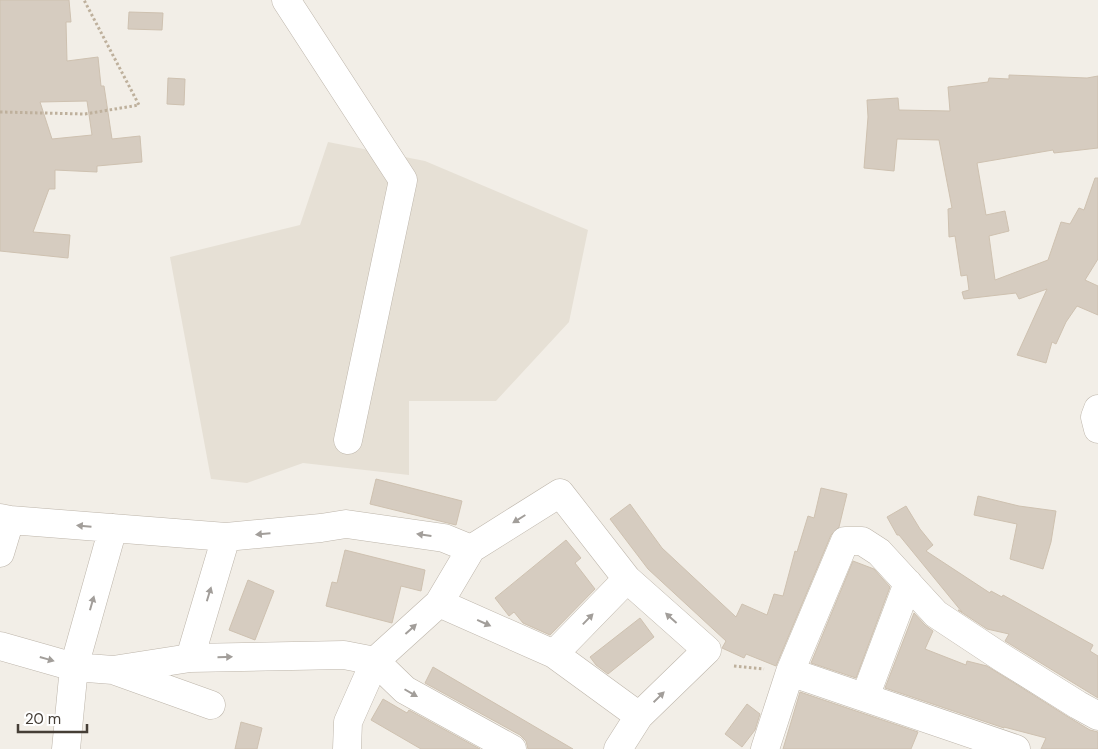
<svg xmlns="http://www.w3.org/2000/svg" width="1098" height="749" font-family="'DM Sans',sans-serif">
<rect width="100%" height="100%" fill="#f2eee7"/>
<path fill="#e6e0d5" d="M 328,142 L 425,161 L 588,230 L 569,322 L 496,401 L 409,401 L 409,475 L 303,463 L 247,483 L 211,479 L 170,257 L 300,225 Z"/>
<path fill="#d6ccc0" stroke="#cec1b0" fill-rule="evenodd" d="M 0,0 L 69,0 L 71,22 L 66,22 L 67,61 L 98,57 L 101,86 L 104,86 L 112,139 L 140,136 L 142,162 L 97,166 L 97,172 L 55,170 L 55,189 L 49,189 L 33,232 L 70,235 L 68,258 L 0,251 ZM 87,101 L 92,135 L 52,139 L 40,102 Z
M 129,12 L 163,13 L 162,30 L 128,29 Z
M 1009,75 L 1087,78 L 1098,76 L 1098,148 L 1054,153 L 1053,150 L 977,163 L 986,215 L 1005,211 L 1009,231 L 989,236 L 995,280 L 1048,260 L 1061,222 L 1070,224 L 1079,208 L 1084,210 L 1095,178 L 1098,178 L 1098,259 L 1085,280 L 1098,286 L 1098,315 L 1077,306 L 1066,322 L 1056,344 L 1052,342 L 1046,363 L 1017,355 L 1047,289 L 1019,299 L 1016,293 L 964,299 L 962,292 L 969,290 L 967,275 L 961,276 L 955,236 L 949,237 L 948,209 L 952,208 L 939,140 L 897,139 L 894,171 L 864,168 L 868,117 L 867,100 L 898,98 L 899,110 L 950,111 L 948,87 L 988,82 L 989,78 L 1009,79 Z
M 168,78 L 185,79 L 184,105 L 167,104 Z
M 376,479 L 462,501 L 456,525 L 370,504 Z
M 821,488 L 847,494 L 839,527 L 831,535 L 776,666 L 746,654 L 744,658 L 722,648 L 726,641 L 648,569 L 610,519 L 630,504 L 662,548 L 736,617 L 742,604 L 767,615 L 774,594 L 783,596 L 795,551 L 797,552 L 808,516 L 814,518 Z
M 978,496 L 1019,506 L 1056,511 L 1051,542 L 1043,569 L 1010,559 L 1017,524 L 974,515 Z
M 906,506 L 920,529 L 933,545 L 926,551 L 990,593 L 991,591 L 1002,597 L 1003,595 L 1093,645 L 1090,651 L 1098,656 L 1098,698 L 1005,641 L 1009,634 L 987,629 L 958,610 L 962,612 L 899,535 L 897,535 L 887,517 Z
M 566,540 L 581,558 L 575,563 L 595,589 L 550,635 L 523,623 L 514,612 L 509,616 L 495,598 Z
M 345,550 L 425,570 L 421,591 L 401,586 L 392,623 L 326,606 L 332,582 L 337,583 Z
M 853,561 L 874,569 L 890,587 L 856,678 L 811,663 Z
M 248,580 L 274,591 L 255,640 L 229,630 Z
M 914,613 L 925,625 L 933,631 L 925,649 L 966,665 L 967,661 L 987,666 L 1070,718 L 1090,730 L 1098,732 L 1098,749 L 1041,749 L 1046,738 L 1004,727 L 1004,728 L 885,688 Z
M 640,618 L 654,637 L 608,674 L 596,665 L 590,657 Z
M 433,667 L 573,749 L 528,749 L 526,741 L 520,735 L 425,683 Z
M 800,692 L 918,732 L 911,749 L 783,749 Z
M 383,699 L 407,713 L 409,710 L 480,749 L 421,749 L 371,720 Z
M 747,704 L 760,714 L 755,730 L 742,747 L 725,734 Z
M 241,722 L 262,728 L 257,749 L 235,749 Z"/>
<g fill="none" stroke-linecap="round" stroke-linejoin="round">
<defs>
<path id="minor" d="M 286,0 L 403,180 L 348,440
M 1098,409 L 1095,417 L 1098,429
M 0,518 L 10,520 L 226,537 L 321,528 L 346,524 L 444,538 L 471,549
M 0,553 L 10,520
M 439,603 L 554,654 L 639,716
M 0,646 L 74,667 L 113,670 L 190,658 L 344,655 L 375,661 L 405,690 L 512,749
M 554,654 L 627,579
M 190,658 L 226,537
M 116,671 L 211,705
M 790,672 L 1016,749
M 865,697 L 908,583
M 66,749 L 74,667 L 113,528
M 347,749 L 348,722 L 375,661 L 439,603 L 471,549 L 560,493 L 627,579 L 707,650 L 639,716 L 618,749
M 765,749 L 790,672 L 845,541 L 862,541 L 879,552 L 936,614 L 1001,657 L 1078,705 L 1098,716"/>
</defs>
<use href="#minor" stroke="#bdb5aa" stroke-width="29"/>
<path stroke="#beb09c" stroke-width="3" stroke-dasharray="2.5 2.5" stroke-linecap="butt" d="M 0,112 L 85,114 L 139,105 L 84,0
M 734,666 L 764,669"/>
<use href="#minor" stroke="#fff" stroke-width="28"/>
</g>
<defs><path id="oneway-solid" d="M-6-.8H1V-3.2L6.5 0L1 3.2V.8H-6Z" transform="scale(1.25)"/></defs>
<g fill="#a29e9a">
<use href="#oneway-solid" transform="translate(519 519) rotate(148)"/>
<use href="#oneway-solid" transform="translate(84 526) rotate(-175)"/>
<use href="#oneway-solid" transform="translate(263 534) rotate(175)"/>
<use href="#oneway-solid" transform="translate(424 535) rotate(-172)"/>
<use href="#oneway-solid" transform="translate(209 594) rotate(-73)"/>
<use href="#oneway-solid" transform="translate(92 603) rotate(-74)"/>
<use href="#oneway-solid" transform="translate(671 618) rotate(-138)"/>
<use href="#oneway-solid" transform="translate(588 619) rotate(-46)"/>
<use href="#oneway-solid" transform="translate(484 623) rotate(24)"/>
<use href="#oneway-solid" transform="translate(411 629) rotate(-42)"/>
<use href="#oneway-solid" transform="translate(225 657) rotate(-1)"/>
<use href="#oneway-solid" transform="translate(47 659) rotate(16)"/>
<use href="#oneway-solid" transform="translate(411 693) rotate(30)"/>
<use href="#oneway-solid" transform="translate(659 697) rotate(-44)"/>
</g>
<path d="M18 724v8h69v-8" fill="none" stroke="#453e36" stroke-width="2.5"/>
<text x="25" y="724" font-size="15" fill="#453e36" stroke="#ffffff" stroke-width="4" paint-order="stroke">20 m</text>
</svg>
